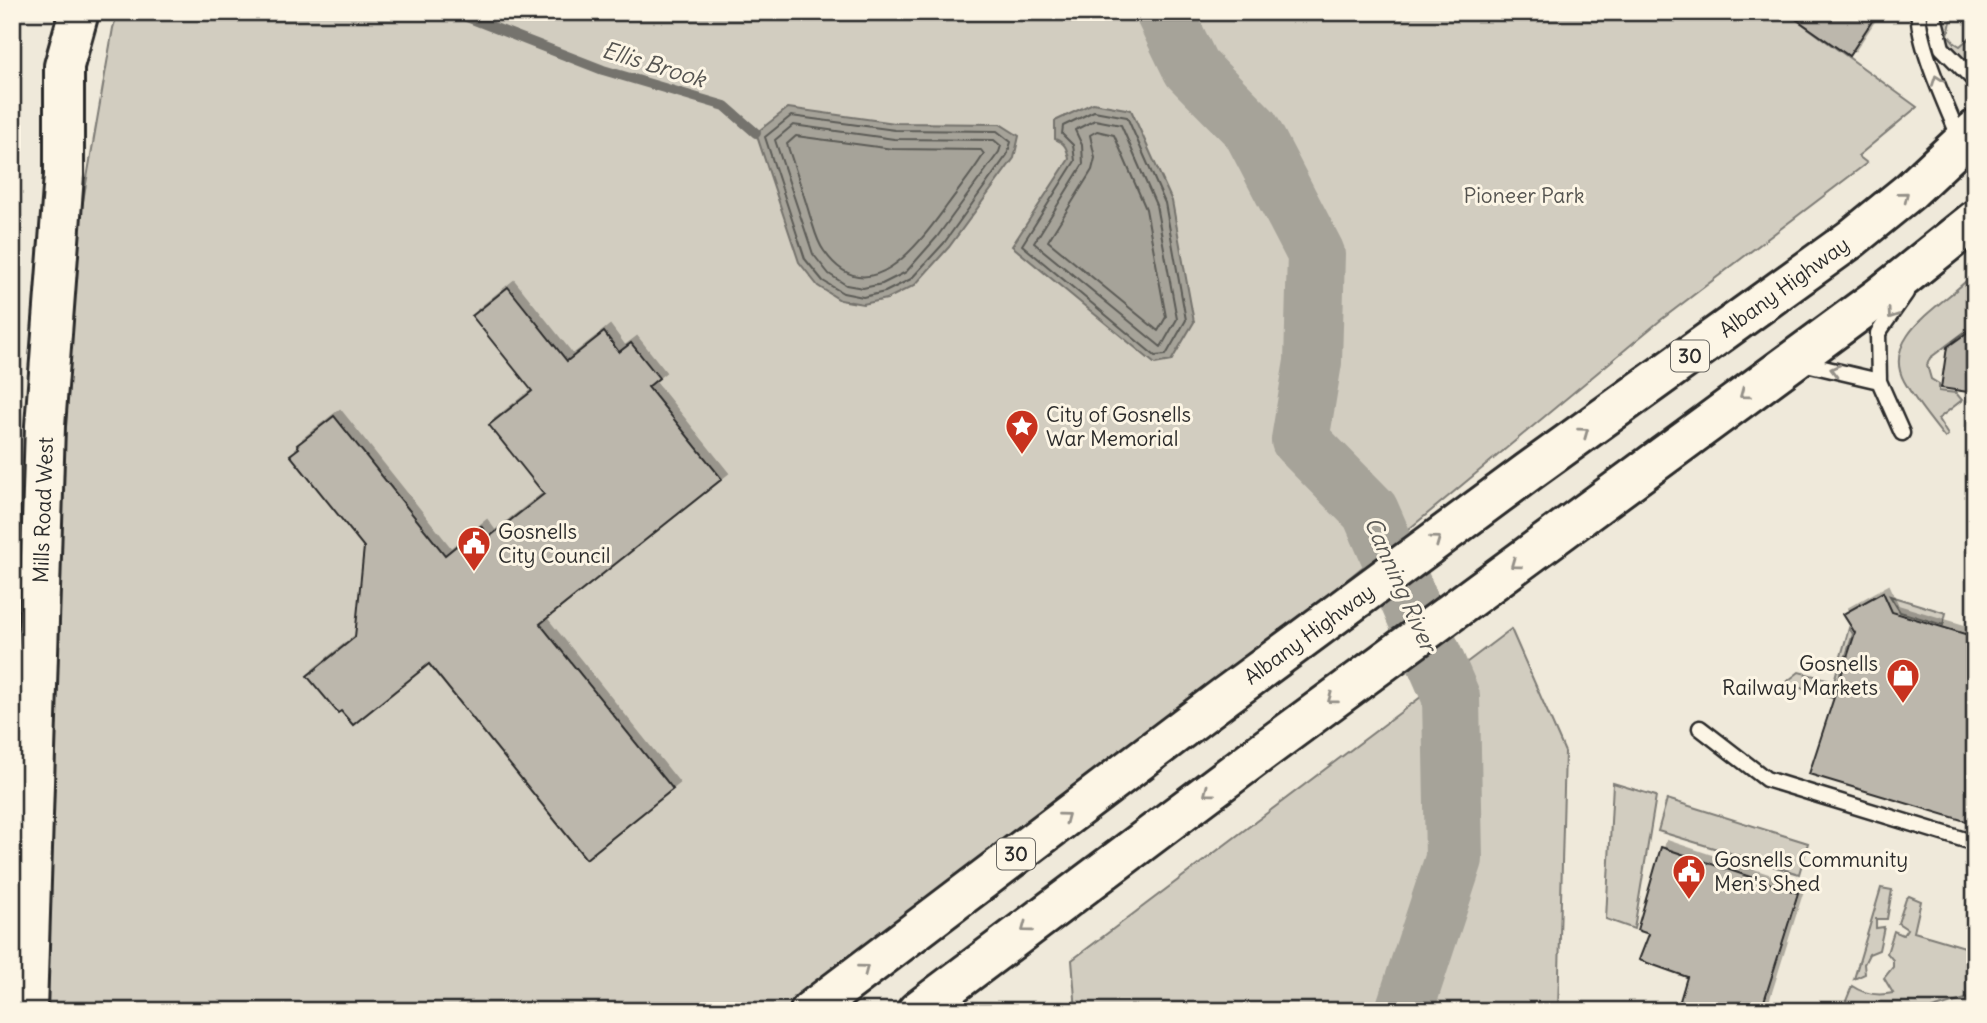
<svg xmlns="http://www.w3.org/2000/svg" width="1987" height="1023" font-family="Delius,sans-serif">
<defs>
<filter id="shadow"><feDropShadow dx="6" dy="-6" stdDeviation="0" flood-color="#0004"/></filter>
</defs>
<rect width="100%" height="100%" fill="#efe9da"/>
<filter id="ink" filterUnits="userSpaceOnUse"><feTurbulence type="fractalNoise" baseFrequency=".0143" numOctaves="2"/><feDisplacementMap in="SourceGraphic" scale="14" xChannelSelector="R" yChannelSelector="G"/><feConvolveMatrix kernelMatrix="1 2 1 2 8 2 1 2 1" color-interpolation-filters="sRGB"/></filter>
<g filter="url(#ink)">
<path fill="#d2cdc0" stroke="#7e7c76" stroke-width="2" d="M 118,12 L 1786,12 L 1917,107 L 1858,156 L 1867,163 L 1662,319 L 1397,539 L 817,1011 L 25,1011 L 56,357 L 113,28 Z
M 1948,14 L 1952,17 L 1948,35 L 1955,43 L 1960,46 L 1975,33 L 1975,59 L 1970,64 C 1954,55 1946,42 1942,25 Z
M 1975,272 L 1975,324 L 1930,358 L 1927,365 L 1931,379 L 1939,384 L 1939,391 L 1956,393 L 1962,400 L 1938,419 L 1948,435 L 1945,438 C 1931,420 1915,401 1904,381 C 1879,334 1950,302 1975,272 Z
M 1890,596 L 1946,613 L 1943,625 L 1900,612 Z
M 1849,628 L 1853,634 L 1832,698 L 1785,683 L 1799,672 L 1834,681 Z
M 1511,629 L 1565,752 L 1558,1011 L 1076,1011 L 1072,960 Z
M 1613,783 L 1656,796 L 1634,929 L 1606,919 Z
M 1667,799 L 1808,843 L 1799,874 L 1658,831 Z
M 1881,888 L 1892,890 L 1887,919 L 1876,919 L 1876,928 L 1884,927 L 1879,950 L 1869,954 L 1864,964 L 1865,974 L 1854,979 Z
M 1909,896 L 1921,901 L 1914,932 L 1975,950 L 1975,996 L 1926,1011 L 1842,1011 L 1852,986 C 1865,995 1878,996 1893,993 L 1884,978 L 1893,967 L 1893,960 L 1887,953 L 1894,931 L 1903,935 L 1907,929 L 1898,923 L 1906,899 Z"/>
<path fill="#a6a399" stroke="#75736d" stroke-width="2" d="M 1093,103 L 1131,110 L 1172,201 L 1194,322 L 1171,361 L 1155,364 L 1012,246 L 1069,159 C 1067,148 1065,143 1055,139 L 1055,121 Z
M 788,108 L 895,123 L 1000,124 L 1019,136 L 1014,158 L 949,247 L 915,285 L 887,299 L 863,304 L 840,300 L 818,286 L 799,262 L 756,133 Z"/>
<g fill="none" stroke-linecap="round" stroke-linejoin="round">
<path stroke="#5c5b57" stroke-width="2" d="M 1094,111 L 1127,117 L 1165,203 L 1186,320 L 1166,355 L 1155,356 L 1022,245 L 1075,161 L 1073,145 L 1062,134 L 1063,126 Z
M 791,116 L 895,130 L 997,131 L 1011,142 L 1007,155 L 944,243 L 911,279 L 885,292 L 863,297 L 843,293 L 823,281 L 805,259 L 765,137 Z
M 1095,120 L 1121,125 L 1156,205 L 1177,319 L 1161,347 L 1034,243 L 1083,164 L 1082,145 L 1075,130 Z
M 793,125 L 894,139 L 994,140 L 1001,146 L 999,152 L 937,237 L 906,272 L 882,284 L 863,288 L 846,285 L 829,274 L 813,254 L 775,140 Z
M 1097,131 L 1114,135 L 1146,209 L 1166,317 L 1158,331 L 1048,241 L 1092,170 L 1095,158 L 1090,135 Z
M 796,136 L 893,149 L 981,150 L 984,154 C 973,172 959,189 946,207 C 918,245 868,314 824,251 C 817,242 814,228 810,216 C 803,192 795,168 787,144 Z"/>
<path stroke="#75736d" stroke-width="10" d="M 454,12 L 603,70 L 725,106 L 756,133"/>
<path stroke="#a6a399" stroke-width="58" d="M 1164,12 L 1191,68 L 1251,129 L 1316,254 L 1313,362 L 1300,440 L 1370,511 L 1451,697 L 1454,859 L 1404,1011"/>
</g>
<path fill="#bcb7ac" stroke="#2b2b2b" stroke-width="2" filter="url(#shadow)" d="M 1786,12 L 1878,12 L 1849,56 Z
M 508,287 L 567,361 L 604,332 L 619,352 L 631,343 L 659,378 L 648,387 L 722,479 L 540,624 L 673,789 L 586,859 L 429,664 L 353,725 L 341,711 L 338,713 L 307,676 L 355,637 L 364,547 L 290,455 L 299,448 L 297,445 L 334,416 L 445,555 L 481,526 L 489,537 L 544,494 L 489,425 L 532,391 L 472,316 Z
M 1975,327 L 1975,393 L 1941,388 L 1947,347 Z
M 1883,592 L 1892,612 L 1975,637 L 1975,824 L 1809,774 L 1855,633 L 1843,614 Z
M 1661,847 L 1798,893 L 1761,1011 L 1677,1011 L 1687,977 L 1639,960 L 1649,934 L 1637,930 Z"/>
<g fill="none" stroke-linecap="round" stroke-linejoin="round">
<defs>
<path id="service" d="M 1919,12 C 1916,42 1948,109 1960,139
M 1933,12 L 1942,48 L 1975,81
M 1802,363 L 1879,381
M 1902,433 L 1879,381 L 1878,333 L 1906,293
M 1700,728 L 1766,779 L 1975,843"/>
<path id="secondary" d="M 27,1011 L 45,426 L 64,175 L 64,66 L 79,12"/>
<path id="trunk" d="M 810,1011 L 1224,697 L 1528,472 L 1851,239 L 1910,191 L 1975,130
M 917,1011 L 1263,751 L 1879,297 L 1975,220"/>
</defs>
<use href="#service" stroke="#2b2b2b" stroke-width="19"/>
<use href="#secondary" stroke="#2b2b2b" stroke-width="44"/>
<use href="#trunk" stroke="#2b2b2b" stroke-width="44"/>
<use href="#service" stroke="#fcf5e5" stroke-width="14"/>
<use href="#secondary" stroke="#fcf5e5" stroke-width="38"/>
<use href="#trunk" stroke="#fcf5e5" stroke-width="38"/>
</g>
<defs><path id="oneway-chevron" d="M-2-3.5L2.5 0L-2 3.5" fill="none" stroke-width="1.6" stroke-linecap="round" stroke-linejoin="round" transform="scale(1.75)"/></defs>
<g stroke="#949088">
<use href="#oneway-chevron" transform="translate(1937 80) rotate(-110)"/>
<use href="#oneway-chevron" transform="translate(1904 196) rotate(-39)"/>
<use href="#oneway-chevron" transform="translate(1892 314) rotate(125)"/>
<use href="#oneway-chevron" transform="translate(1835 370) rotate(-166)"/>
<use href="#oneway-chevron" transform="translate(1744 394) rotate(143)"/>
<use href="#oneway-chevron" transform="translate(1584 432) rotate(-36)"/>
<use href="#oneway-chevron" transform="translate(1436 540) rotate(-36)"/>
<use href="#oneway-chevron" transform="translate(1515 564) rotate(144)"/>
<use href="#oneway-chevron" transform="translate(1332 699) rotate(144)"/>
<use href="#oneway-chevron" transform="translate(1208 792) rotate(143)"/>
<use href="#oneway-chevron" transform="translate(1065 817) rotate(-37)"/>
<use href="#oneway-chevron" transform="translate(1026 928) rotate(143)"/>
<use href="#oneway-chevron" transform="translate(864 969) rotate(-37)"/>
</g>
</g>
<defs>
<symbol id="sight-pin" viewBox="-11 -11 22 30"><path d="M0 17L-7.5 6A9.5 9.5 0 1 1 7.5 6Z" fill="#c8321e" stroke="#fcf5e5"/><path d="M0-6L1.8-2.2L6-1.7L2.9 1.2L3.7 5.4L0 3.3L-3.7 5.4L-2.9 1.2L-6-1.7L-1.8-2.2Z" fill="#fff"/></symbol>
<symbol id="civic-pin" viewBox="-11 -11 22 30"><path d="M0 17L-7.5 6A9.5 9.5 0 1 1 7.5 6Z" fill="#c8321e" stroke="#fcf5e5"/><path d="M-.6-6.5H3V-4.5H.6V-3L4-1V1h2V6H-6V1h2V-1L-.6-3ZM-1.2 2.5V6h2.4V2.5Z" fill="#fff"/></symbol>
<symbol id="shop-pin" viewBox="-11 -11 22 30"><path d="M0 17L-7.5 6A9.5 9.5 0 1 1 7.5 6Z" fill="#c8321e" stroke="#fcf5e5"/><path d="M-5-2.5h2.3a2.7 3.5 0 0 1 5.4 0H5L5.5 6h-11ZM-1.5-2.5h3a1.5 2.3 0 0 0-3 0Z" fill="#fff"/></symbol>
</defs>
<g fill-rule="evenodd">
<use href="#sight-pin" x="1003" y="407" width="38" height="52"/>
<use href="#civic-pin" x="455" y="524" width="38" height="52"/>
<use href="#shop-pin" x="1884" y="656" width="38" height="52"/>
<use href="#civic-pin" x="1670" y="852" width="38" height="52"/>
</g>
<g text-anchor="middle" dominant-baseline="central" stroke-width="6" stroke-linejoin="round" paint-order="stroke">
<g fill="#fcf5e5" stroke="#6a6863" stroke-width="2">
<rect x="1671" y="340.5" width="38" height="31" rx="5"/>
<rect x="997" y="838.5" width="38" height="31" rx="5"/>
</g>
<g font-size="19" font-weight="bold" fill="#2b2b2b">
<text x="1690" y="356">30</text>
<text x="1016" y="854">30</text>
</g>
<g font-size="21" fill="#555450" stroke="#fcf5e5">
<text x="1524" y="195">Pioneer Park</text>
</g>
<g font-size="21" fill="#2b2b2b" stroke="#fcf5e5">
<text transform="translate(1784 287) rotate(-36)">Albany Highway</text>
<text transform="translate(43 510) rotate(-88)">Mills Road West</text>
<text transform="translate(1309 634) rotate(-36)">Albany Highway</text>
</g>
<g font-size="21" fill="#2b2b2b" stroke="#fcf5e5" text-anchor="start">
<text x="1046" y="414">City of Gosnells<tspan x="1046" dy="24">War Memorial</tspan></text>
<text x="498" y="531">Gosnells<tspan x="498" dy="24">City Council</tspan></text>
<text x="1878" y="663" text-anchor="end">Gosnells<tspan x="1878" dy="24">Railway Markets</tspan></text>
<text x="1714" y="859">Gosnells Community<tspan x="1714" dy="24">Men's Shed</tspan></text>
</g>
<g font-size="23" font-style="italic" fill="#565552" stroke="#fcf5e5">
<text transform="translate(654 64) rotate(17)">Ellis Brook</text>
<text transform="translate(1401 584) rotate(66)">Canning River</text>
</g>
</g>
<rect width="1987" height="1023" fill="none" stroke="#fcf5e5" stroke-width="42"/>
<rect x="21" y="21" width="1945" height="981" fill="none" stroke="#2b2b2b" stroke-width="2.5" filter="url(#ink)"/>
</svg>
